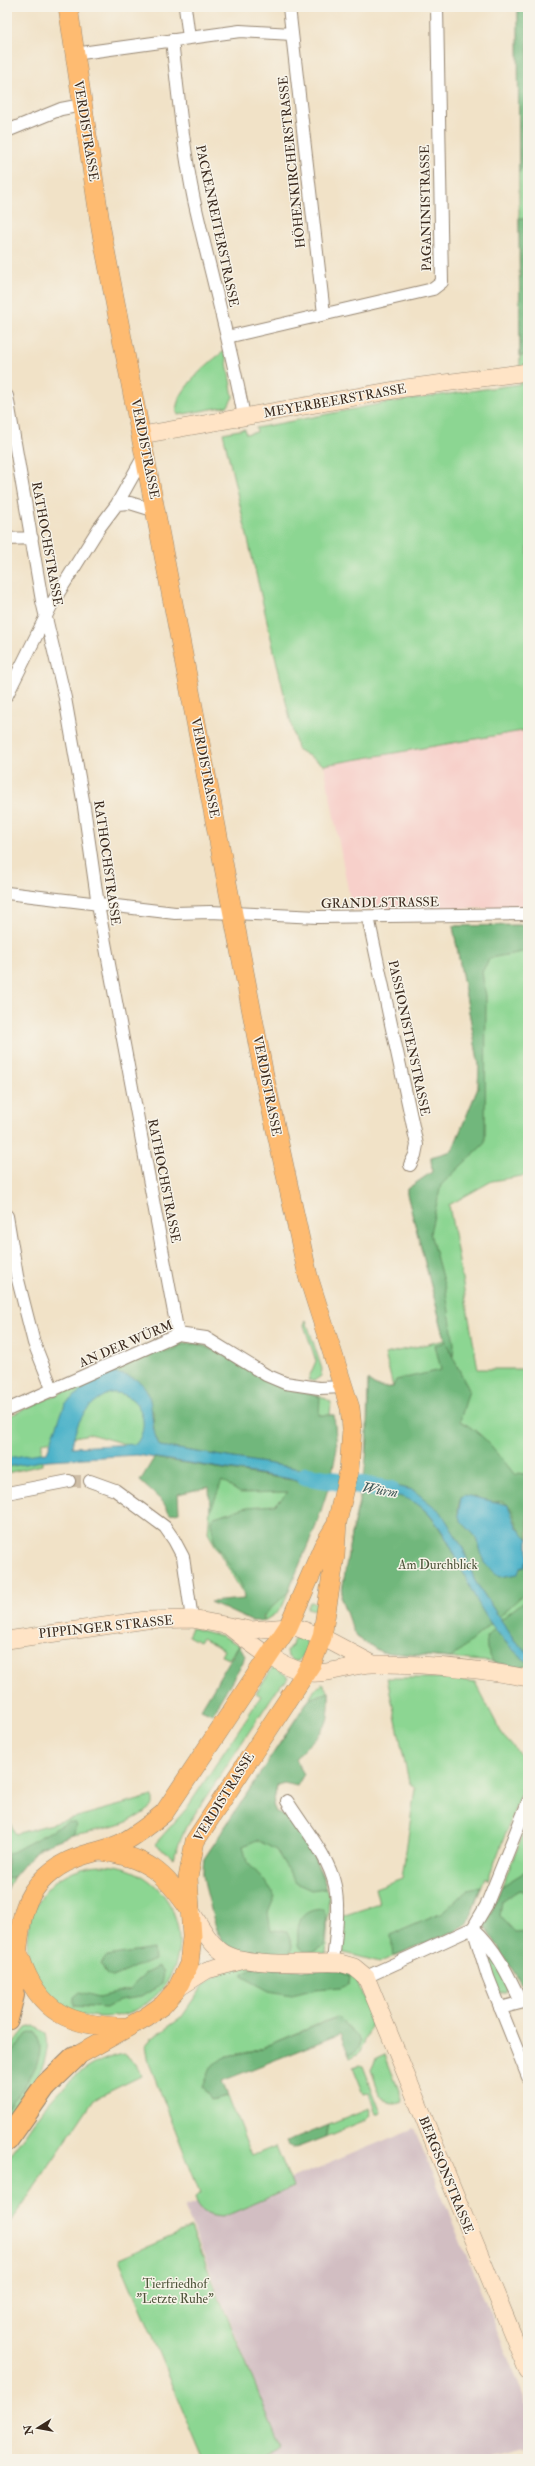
<svg xmlns="http://www.w3.org/2000/svg" width="535" height="2466" font-family="'IM FELL Double Pica',serif">
<rect width="100%" height="100%" fill="#f7f3e8"/>
<filter id="ink" filterUnits="userSpaceOnUse"><feTurbulence type="fractalNoise" baseFrequency=".025" numOctaves="2"/><feDisplacementMap in="SourceGraphic" scale="8" xChannelSelector="R" yChannelSelector="G"/><feConvolveMatrix kernelMatrix="1 2 1 2 8 2 1 2 1" color-interpolation-filters="sRGB"/></filter>
<filter id="wash" filterUnits="userSpaceOnUse"><feTurbulence type="fractalNoise" baseFrequency=".012" numOctaves="4" result="noise"/><feDisplacementMap in="SourceGraphic" scale="16" xChannelSelector="R" yChannelSelector="G"/><feGaussianBlur stdDeviation="0.9" result="paint"/><feColorMatrix in="noise" values="0 0 0 0 0 0 0 0 0 0 0 0 0 0 0 0 0 1.4 0 .05"/><feComposite in="paint" operator="in"/></filter>
<g filter="url(#wash)">
<rect width="100%" height="100%" fill="#f1e2c7"/>
<path fill="#f7d0ca" d="M 528,730 L 528,908 L 352,910 L 324,765 Z"/>
<path fill="#d2bec2" d="M 414,2128 L 528,2407 L 528,2450 L 492,2459 L 255,2459 L 280,2446 L 184,2206 L 196,2202 L 223,2216 L 294,2178 Z"/>
<path fill="#8cd692" stroke="#648058" d="M 518,7 L 528,7 L 528,730 L 324,765 L 297,749 L 223,433 L 245,429 L 246,434 L 257,432 L 256,428 L 385,403 L 520,384 Z
M 225,351 L 233,397 L 228,406 L 178,415 C 168,398 211,359 225,351 Z
M 528,925 L 528,1175 L 492,1181 L 449,1205 L 478,1369 L 528,1369 L 528,1669 L 493,1662 L 381,1652 L 357,1637 L 341,1598 L 351,1535 L 366,1471 L 368,1380 C 375,1388 382,1388 393,1387 L 385,1354 L 445,1340 L 407,1194 L 407,1189 L 432,1172 L 431,1157 L 452,1151 L 478,1088 L 479,1065 L 453,926 Z
M 306,1320 L 322,1369 L 321,1376 L 314,1381 L 308,1380 L 316,1361 L 304,1325 Z
M 183,1342 L 197,1343 L 210,1347 L 290,1390 L 321,1396 L 331,1402 L 330,1415 L 334,1415 L 336,1449 L 315,1525 L 283,1605 L 275,1614 L 264,1621 L 264,1615 L 242,1592 L 208,1533 L 213,1469 L 90,1434 L 42,1443 L 42,1465 L 7,1473 L 7,1417 L 170,1344 Z
M 310,1602 L 319,1603 L 320,1611 L 307,1608 Z
M 192,1628 L 222,1636 L 239,1645 L 229,1659 L 221,1656 L 224,1650 L 202,1638 L 199,1642 L 188,1636 Z
M 296,1637 L 305,1639 L 308,1647 L 298,1661 L 294,1661 L 288,1657 L 287,1651 Z
M 273,1667 L 289,1677 L 287,1681 L 280,1685 L 186,1827 L 173,1858 L 155,1844 L 187,1808 L 261,1696 L 256,1693 Z
M 387,1678 L 445,1678 L 475,1682 L 503,1736 L 528,1763 L 528,1774 L 488,1880 L 485,1877 L 468,1923 L 457,1930 L 380,1962 L 341,1952 L 339,1946 L 342,1916 L 379,1904 L 375,1888 L 402,1878 L 415,1789 L 409,1782 Z
M 322,1684 L 329,1692 L 328,1715 L 293,1742 L 283,1783 L 277,1786 L 273,1805 L 276,1812 L 289,1817 L 308,1844 L 322,1874 L 329,1894 L 326,1955 L 248,1955 L 218,1934 L 203,1874 L 204,1859 L 316,1688 Z
M 153,1796 L 153,1805 C 106,1850 43,1810 7,1890 L 7,1815 L 15,1834 Z
M 528,1823 L 528,1986 L 522,1985 L 485,1926 Z
M27 1941a76 76 0 1 1 152 0a76 76 0 1 1-152 0Z
M 490,1950 L 510,1985 L 506,1993 L 498,1993 L 484,1953 Z
M 236,1966 L 348,1972 L 355,1976 L 373,2022 L 359,2053 L 350,2058 L 349,2055 L 356,2050 L 336,2017 L 252,2052 L 223,2058 L 211,2099 L 228,2096 L 252,2156 L 276,2146 L 293,2187 L 223,2217 C 209,2216 198,2212 194,2197 L 200,2193 L 149,2063 L 146,2045 L 151,2039 L 181,2018 L 204,1985 L 215,1976 Z
M 34,2026 L 46,2033 C 55,2061 21,2104 7,2128 L 7,2052 L 26,2028 Z
M 124,2054 L 136,2063 L 141,2076 L 94,2099 L 7,2228 C 7,2215 4,2170 8,2161 C 11,2152 19,2143 25,2135 C 48,2101 80,2061 124,2054 Z
M 385,2055 L 403,2101 C 381,2110 378,2087 371,2070 L 376,2059 Z
M 359,2065 L 363,2066 L 381,2113 L 380,2115 L 376,2115 L 369,2093 L 364,2094 L 353,2067 Z
M 369,2109 L 371,2116 L 368,2119 L 325,2137 L 329,2125 Z
M 191,2228 L 280,2446 L 255,2459 L 203,2459 L 119,2259 Z"/>
<path fill="#71b77c" stroke="#56704d" d="M 518,7 L 528,7 L 528,154 L 519,173 Z
M 519,217 L 528,221 L 528,355 L 520,356 Z
M 528,925 L 528,951 L 490,958 L 482,972 L 486,996 L 485,1143 L 441,1185 L 430,1233 L 446,1292 L 454,1344 L 453,1356 L 447,1345 L 469,1390 L 460,1421 C 484,1433 498,1454 515,1475 L 519,1473 L 528,1475 L 528,1539 C 514,1531 518,1514 507,1504 C 502,1500 495,1502 489,1501 C 478,1498 472,1495 461,1497 C 452,1523 466,1520 477,1538 C 481,1545 482,1555 484,1563 L 520,1568 L 525,1567 L 526,1563 L 528,1565 L 528,1590 L 499,1617 L 475,1581 L 463,1548 L 413,1490 L 364,1479 L 368,1439 L 368,1380 C 375,1388 382,1388 393,1387 L 396,1380 L 441,1370 L 435,1345 L 446,1342 L 407,1194 L 407,1189 L 432,1172 L 431,1157 L 452,1151 L 478,1088 L 479,1065 L 453,926 Z
M 197,1344 L 220,1353 L 289,1390 L 320,1397 L 319,1415 L 334,1415 L 337,1448 L 332,1474 L 160,1446 L 154,1436 L 153,1411 L 111,1373 L 156,1350 L 158,1354 L 176,1350 L 178,1345 Z
M 154,1458 L 329,1486 L 316,1526 L 288,1592 L 262,1617 L 264,1621 L 251,1621 L 210,1602 L 244,1599 L 242,1586 L 214,1540 L 211,1521 L 214,1517 L 247,1507 L 275,1505 L 288,1492 L 240,1493 L 222,1481 L 210,1512 L 209,1487 L 178,1494 L 179,1512 L 170,1514 L 163,1502 L 140,1481 Z
M 363,1489 C 378,1492 397,1494 411,1500 C 445,1517 469,1591 491,1624 L 451,1658 L 381,1652 L 357,1637 L 349,1621 L 341,1598 L 351,1535 Z
M 528,1598 L 526,1606 L 528,1608 L 528,1653 L 515,1641 L 500,1620 Z
M 495,1628 L 508,1645 L 528,1663 L 528,1669 L 493,1662 L 487,1649 L 486,1637 Z
M 239,1645 L 245,1655 L 243,1662 L 212,1714 L 201,1709 Z
M 329,1692 C 329,1702 330,1716 325,1726 C 319,1737 303,1748 295,1759 L 304,1774 L 297,1786 L 284,1783 L 277,1785 L 273,1805 L 276,1812 L 289,1817 L 308,1844 L 327,1888 L 311,1890 L 296,1883 L 276,1850 L 257,1840 L 243,1846 L 247,1862 L 263,1879 L 275,1896 L 268,1913 L 271,1930 L 287,1931 L 292,1945 L 290,1957 C 239,1955 222,1961 210,1905 C 206,1890 201,1875 204,1859 L 309,1699 Z
M 68,1822 L 76,1823 L 74,1834 L 38,1848 L 13,1878 L 7,1879 L 7,1855 Z
M 528,1870 L 528,1893 L 519,1890 L 502,1901 L 500,1916 L 515,1932 L 528,1931 L 528,1986 L 522,1985 L 485,1926 L 502,1886 Z
M 481,1886 L 468,1923 L 457,1930 L 393,1956 L 391,1935 L 442,1913 L 468,1889 Z
M 323,1909 C 330,1920 326,1934 324,1946 L 315,1951 L 304,1951 L 298,1946 C 297,1925 297,1910 323,1909 Z
M 153,1949 L 154,1960 L 113,1977 L 106,1973 L 101,1964 L 107,1956 Z
M 158,1967 L 164,1972 L 162,1984 L 141,1997 L 120,2000 L 106,2008 L 74,2006 L 74,1997 L 80,1992 L 99,1997 L 129,1990 L 144,1974 Z
M 252,1968 L 338,1971 L 350,1976 L 349,1983 L 341,1987 L 316,1989 L 292,1995 L 269,1991 L 243,1977 L 243,1974 Z
M 337,2017 L 361,2040 L 356,2050 L 349,2055 L 340,2034 L 222,2081 L 228,2096 L 211,2100 L 203,2086 L 211,2067 L 223,2058 L 252,2052 Z
M 35,2032 C 52,2058 21,2088 7,2110 L 7,2058 L 27,2034 Z
M 329,2125 L 325,2137 L 296,2148 L 289,2146 L 287,2142 Z"/>
<path fill="#4bb2c9" stroke="#436e74" fill-rule="evenodd" d="M 111,1373 C 168,1378 142,1417 160,1446 L 332,1474 L 330,1485 L 137,1455 L 48,1460 L 7,1467 L 7,1458 L 47,1452 L 65,1404 L 96,1379 ZM 110,1393 C 138,1390 153,1423 136,1444 L 72,1447 C 76,1421 86,1404 110,1393 Z
M 364,1479 L 413,1490 L 441,1512 L 463,1548 L 475,1581 L 515,1641 L 528,1653 L 528,1663 C 509,1648 493,1629 481,1608 C 462,1577 445,1516 410,1500 C 397,1494 378,1492 363,1489 Z
M 465,1495 L 508,1505 L 517,1528 L 528,1539 L 528,1557 L 525,1567 L 520,1568 L 518,1574 L 500,1577 L 484,1563 L 477,1538 L 462,1522 L 458,1515 L 461,1497 Z"/>
<g fill="none" stroke-linecap="round" stroke-linejoin="round">
<path stroke="#4bb2c9" stroke-width="19" d="M 306,1476 L 390,1490"/>
</g>
</g>
<g filter="url(#ink)">
<g fill="none" stroke-linecap="round" stroke-linejoin="round">
<path stroke="#cdbda5" stroke-width="12" stroke-dasharray="12 6" stroke-linecap="butt" d="M 69,1481 L 90,1481"/>
<defs>
<path id="street" d="M 185,7 L 189,38
M 289,7 L 324,314
M 172,40 C 178,93 183,147 194,200 C 210,272 231,344 244,417
M 74,54 L 240,31 L 292,34
M 7,131 L 61,109 L 82,105
M 227,337 L 433,289 L 442,282 L 437,7
M 7,396 L 42,601 L 65,698 L 83,800 L 98,905 L 178,1334
M 117,504 L 130,503 L 156,511
M 7,539 L 32,538
M 7,695 L 54,600 L 99,528 L 117,504 L 145,454
M 7,893 L 175,913 L 210,912 L 318,917 L 528,914
M 368,917 L 417,1145 L 415,1155 L 410,1165
M 7,1216 L 17,1276 L 34,1343 L 53,1391
M 7,1410 L 178,1334 L 206,1338 L 266,1375 L 285,1383 L 319,1388 L 345,1387
M 90,1481 L 115,1490 L 165,1527 L 174,1540 L 183,1557 L 192,1619
M 7,1493 L 69,1481
M 287,1801 C 303,1827 329,1856 335,1886 C 340,1911 335,1939 333,1963
M 473,1928 L 488,1977 L 528,2077
M 473,1928 C 495,1947 509,1976 521,2002
M 366,1977 L 473,1928 L 486,1906 L 528,1802
M 500,2008 L 528,2001"/>
<path id="secondary" d="M 142,435 L 406,388 L 528,372
M 231,1628 C 252,1645 278,1665 304,1672 C 323,1677 353,1664 373,1664 C 426,1663 476,1668 528,1678
M 7,1640 L 146,1620 L 192,1619 L 251,1630 L 288,1627 L 298,1628 L 322,1637 L 373,1664
M 190,1910 C 200,1924 209,1944 224,1953 C 247,1967 311,1962 340,1963 L 354,1967 L 366,1977 L 528,2372
M 177,1989 L 207,1970 L 241,1961"/>
<path id="primary" d="M 68,7 L 101,229 L 264,1075 L 308,1276 L 350,1408 L 352,1428 L 349,1471 L 337,1522 L 335,1556 L 322,1637 L 312,1663 L 195,1841 L 188,1878 L 192,1937 L 189,1964 L 177,1989 L 163,2005 L 146,2017 L 75,2057
M 101,1851 C 147,1857 165,1873 190,1910
M 20,1957 C 38,2013 71,2027 127,2027
M 13,1995 C 18,1966 16,1936 25,1908 C 32,1885 54,1866 76,1858 C 91,1852 108,1850 122,1843 C 138,1834 151,1824 164,1813 L 288,1627 L 323,1547 L 335,1527"/>
<path id="highway" d="M 7,2019 L 13,1995
M 7,2140 L 45,2086 L 75,2057"/>
</defs>
<use href="#street" stroke="#968672" stroke-width="14"/>
<use href="#secondary" stroke="#968672" stroke-width="18"/>
<use href="#primary" stroke="#968672" stroke-width="20"/>
<use href="#highway" stroke="#968672" stroke-width="24"/>
<use href="#street" stroke="#fff" stroke-width="12"/>
<use href="#secondary" stroke="#ffe4c6" stroke-width="17"/>
<use href="#primary" stroke="#febb71" stroke-width="19"/>
<use href="#highway" stroke="#febb71" stroke-width="22"/>
</g>
</g>
<g text-anchor="middle" dominant-baseline="central" stroke-width="3" stroke-linejoin="round" paint-order="stroke">
<g font-size="13" fill="#3b2a1e" stroke="#f7f3e8">
<text transform="translate(86 131) rotate(81)">VERDISTRASSE</text>
<text transform="translate(292 162) rotate(-96)">HÖHENKIRCHERSTRASSE</text>
<text transform="translate(426 208) rotate(-91)">PAGANINISTRASSE</text>
<text transform="translate(217 226) rotate(78)">PACKENREITERSTRASSE</text>
<text transform="translate(335 401) rotate(-10)">MEYERBEERSTRASSE</text>
<text transform="translate(145 449) rotate(79)">VERDISTRASSE</text>
<text transform="translate(47 544) rotate(80)">RATHOCHSTRASSE</text>
<text transform="translate(205 768) rotate(79)">VERDISTRASSE</text>
<text transform="translate(107 863) rotate(82)">RATHOCHSTRASSE</text>
<text transform="translate(380 903) rotate(-1)">GRANDLSTRASSE</text>
<text transform="translate(409 1038) rotate(78)">PASSIONISTENSTRASSE</text>
<text transform="translate(267 1086) rotate(79)">VERDISTRASSE</text>
<text transform="translate(164 1181) rotate(79)">RATHOCHSTRASSE</text>
<text transform="translate(126 1344) rotate(-23)">AN DER WÜRM</text>
<text transform="translate(106 1627) rotate(-6)">PIPPINGER STRASSE</text>
<text transform="translate(224 1797) rotate(-58)">VERDISTRASSE</text>
<text transform="translate(446 2175) rotate(68)">BERGSONSTRASSE</text>
</g>
<g font-size="13" fill="#4f553b" stroke="#f7f3e8">
<text x="438" y="1565">Am Durchblick</text>
<text x="175" y="2284">Tierfriedhof<tspan x="175" dy="15">"Letzte Ruhe"</tspan></text>
</g>
<g font-size="14" font-style="italic" fill="#415a5a" stroke="#f7f3e8">
<text transform="translate(380 1490) rotate(9)">Würm</text>
</g>
</g>
<rect width="535" height="2466" fill="none" stroke="#f7f3e8" stroke-width="24"/>
<g transform="translate(38 2428) rotate(259)" stroke="#f7f3e8" stroke-width="3" paint-order="stroke">
<path d="M0-3L7 15L0 10L-7 15Z" fill="#3b2a1e"/>
<text y="-6" font-size="11" font-weight="bold" text-anchor="middle" fill="#3b2a1e">N</text>
</g>
</svg>
